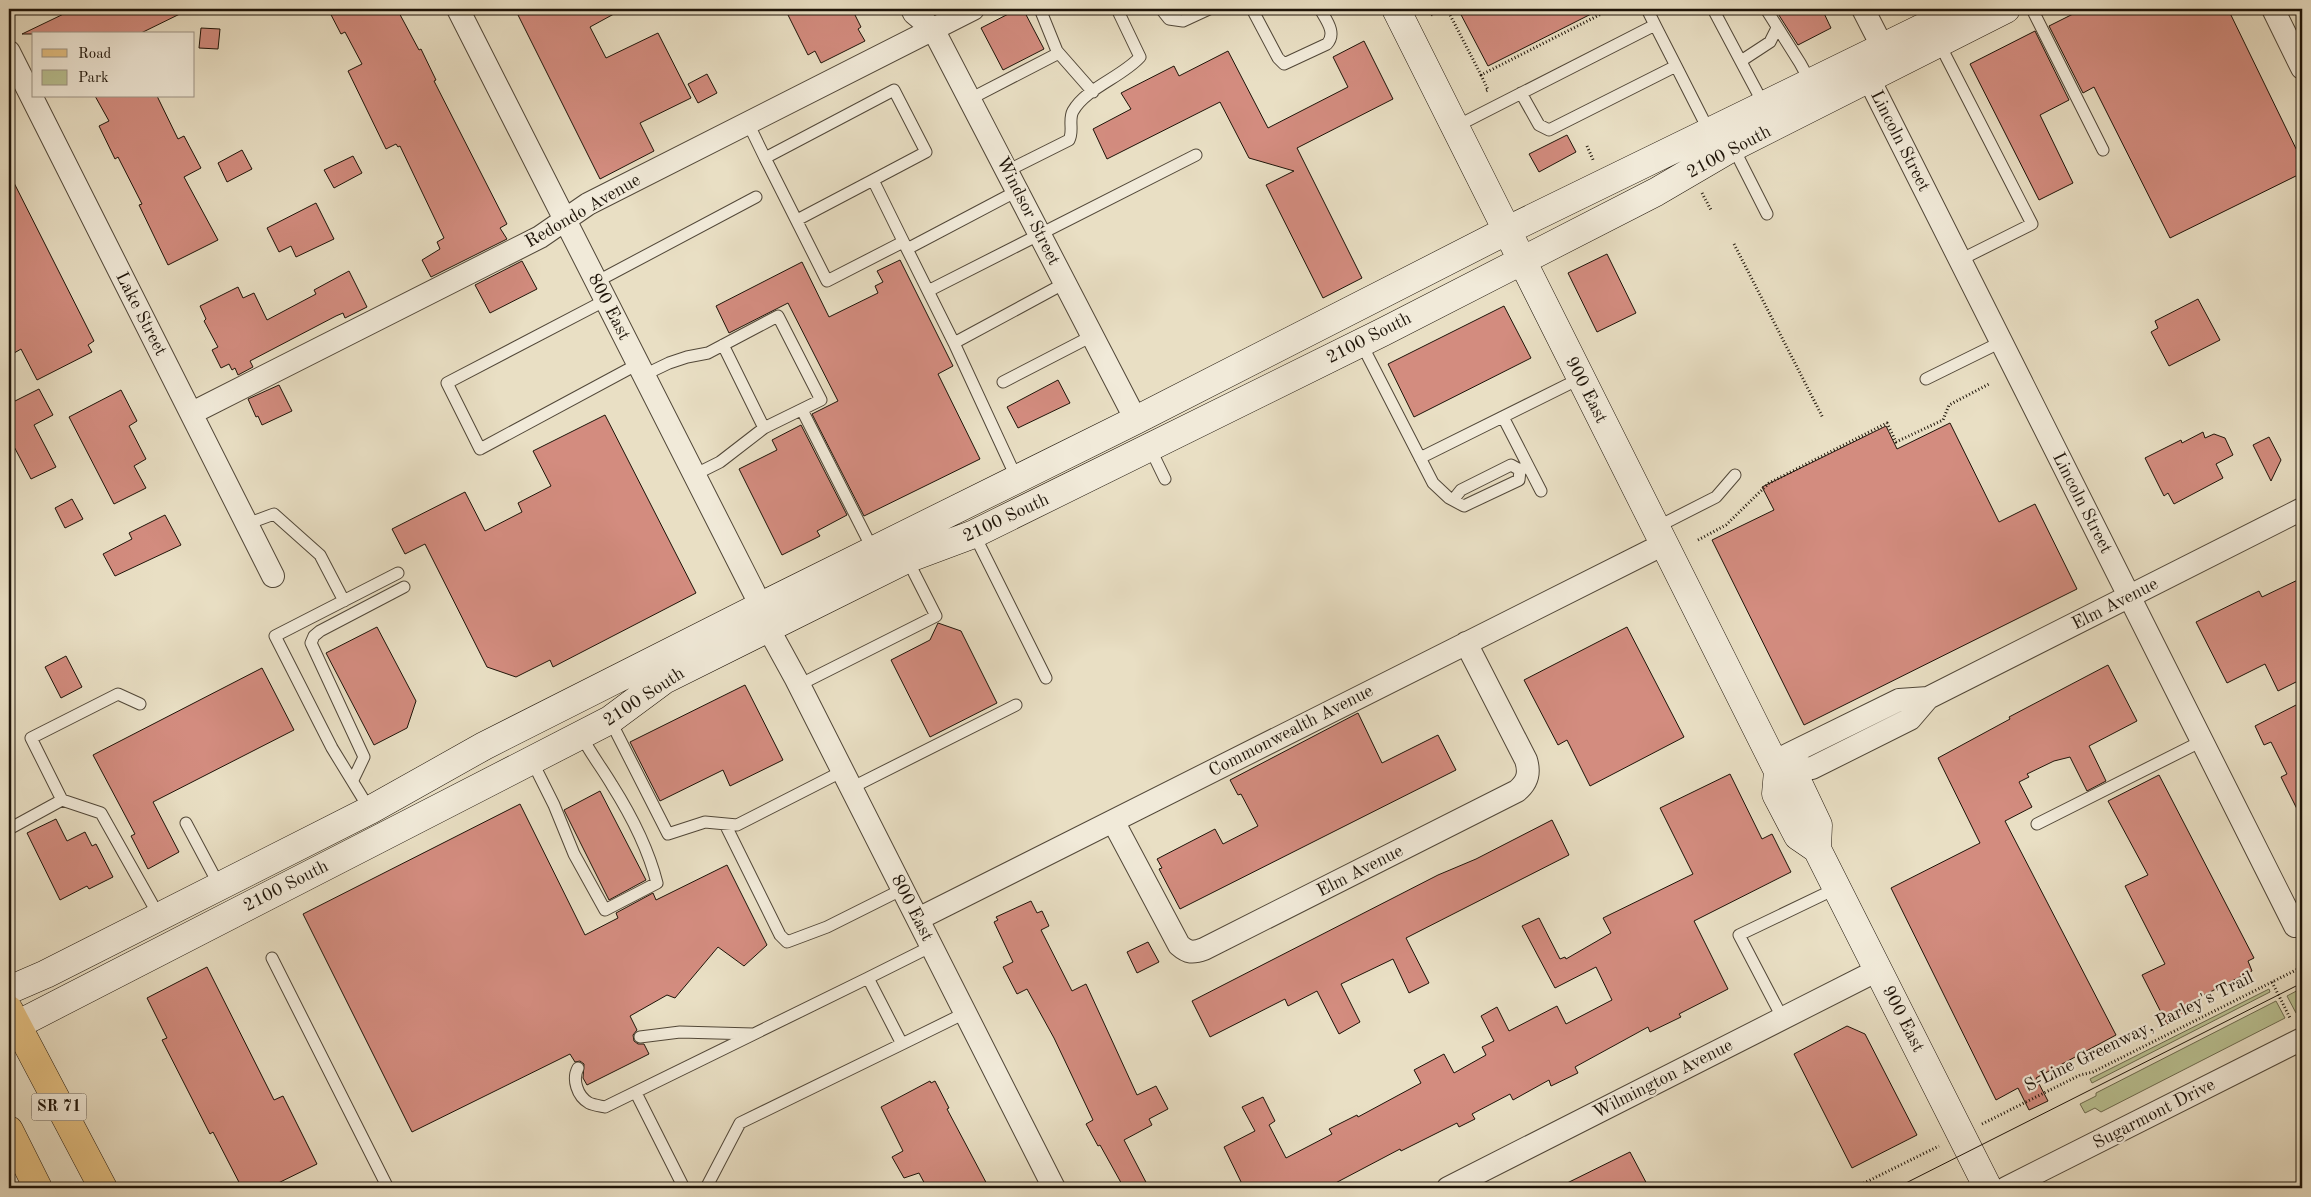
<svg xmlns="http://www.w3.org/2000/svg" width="2311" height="1197" font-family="'Old Standard TT',serif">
<rect width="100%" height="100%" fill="#e9dfc4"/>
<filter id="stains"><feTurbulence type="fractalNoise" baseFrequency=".004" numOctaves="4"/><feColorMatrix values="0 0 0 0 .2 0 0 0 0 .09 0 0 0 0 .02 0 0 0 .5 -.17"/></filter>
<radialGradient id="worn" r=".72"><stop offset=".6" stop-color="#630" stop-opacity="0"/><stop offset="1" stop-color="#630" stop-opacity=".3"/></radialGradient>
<path fill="#b9c192" stroke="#6c6a4e" d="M 2302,988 L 2302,1009 L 2296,1013 L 2287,996 Z
M 2269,989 L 2270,992 L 2092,1083 L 2090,1079 Z
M 2276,1001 L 2285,1018 L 2101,1112 L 2095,1108 L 2085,1113 L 2080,1104 L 2096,1096 L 2096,1093 Z"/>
<path fill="#d38c7f" stroke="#1e1409" d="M 74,9 L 190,9 L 139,34 L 22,34 Z
M 328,9 L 397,9 L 419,50 L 421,49 L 436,80 L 434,81 L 507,224 L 500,228 L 507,239 L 431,277 L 422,260 L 440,249 L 437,242 L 444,238 L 400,146 L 398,147 L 396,144 L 386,149 L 348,71 L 362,64 L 345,32 L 341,34 Z
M 515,9 L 623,9 L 590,27 L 606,58 L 658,33 L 691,98 L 640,123 L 654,151 L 600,179 Z
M 785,9 L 852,9 L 861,27 L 858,29 L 865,41 L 821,63 L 815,51 L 808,55 Z
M 1018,9 L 1023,9 L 1044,49 L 1003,70 L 981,28 Z
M 1458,9 L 1601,9 L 1488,66 Z
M 1775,9 L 1822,9 L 1831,28 L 1798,45 Z
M 2083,9 L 2228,9 L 2302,161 L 2302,173 L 2170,238 L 2094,87 L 2083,93 L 2049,26 Z
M 201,28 L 220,29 L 218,49 L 199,48 Z
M 2035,31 L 2069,100 L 2040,115 L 2073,183 L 2039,200 L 1970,64 Z
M 1364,41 L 1393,99 L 1297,148 L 1362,278 L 1323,298 L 1266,185 L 1294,171 L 1249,158 L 1220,102 L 1107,159 L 1093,129 L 1131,109 L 1121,93 L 1174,66 L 1179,76 L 1228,51 L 1268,128 L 1348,87 L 1333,57 Z
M 707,74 L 717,93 L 698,103 L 688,84 Z
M 95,96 L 157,96 L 178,139 L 184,136 L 201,168 L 184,177 L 218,240 L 168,265 L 139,205 L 142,204 L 118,157 L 115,159 L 99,126 L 109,121 Z
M 1567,135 L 1576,152 L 1539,172 L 1529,154 Z
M 242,150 L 252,169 L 227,182 L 218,163 Z
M 353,156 L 362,173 L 334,188 L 324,170 Z
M 9,173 L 94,341 L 88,345 L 92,352 L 37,380 L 21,349 L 9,356 Z
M 316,203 L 334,239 L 296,257 L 291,246 L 279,252 L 267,228 Z
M 1607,254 L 1636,313 L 1597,332 L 1568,273 Z
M 900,260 L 953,366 L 938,374 L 980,459 L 864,516 L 812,414 L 838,401 L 788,303 L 729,333 L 716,306 L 802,262 L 829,317 L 878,293 L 875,286 L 883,282 L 877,271 Z
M 522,261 L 537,289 L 490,313 L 475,285 Z
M 349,271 L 367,307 L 345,318 L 343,313 L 336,316 L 250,361 L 253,367 L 238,375 L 235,368 L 232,370 L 229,364 L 221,368 L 212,350 L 218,347 L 204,321 L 206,319 L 200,306 L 238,287 L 243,298 L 254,293 L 267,320 L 316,294 L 314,290 Z
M 2198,299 L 2220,340 L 2169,366 L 2151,332 L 2158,328 L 2155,321 Z
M 1504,306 L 1531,358 L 1414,417 L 1388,364 Z
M 1058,380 L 1070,403 L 1018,428 L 1007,407 Z
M 279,385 L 292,411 L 262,425 L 258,416 L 256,417 L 248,399 Z
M 39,389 L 53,415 L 34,425 L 56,467 L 31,479 L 9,437 L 9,404 Z
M 121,390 L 137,421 L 129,426 L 146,459 L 134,466 L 146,488 L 114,504 L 69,417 Z
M 605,415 L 696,593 L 553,667 L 550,660 L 516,677 L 487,667 L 425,544 L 405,554 L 392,529 L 465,492 L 485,531 L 522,512 L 518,503 L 551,486 L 533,451 Z
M 1950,423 L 1999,522 L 2035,504 L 2077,589 L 1804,725 L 1712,540 L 1774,510 L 1762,487 L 1886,426 L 1897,449 Z
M 801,425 L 847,515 L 817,531 L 820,536 L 782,555 L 739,469 L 777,450 L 772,440 Z
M 2203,432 L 2205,438 L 2214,434 L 2225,438 L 2233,455 L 2216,464 L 2223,478 L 2174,504 L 2168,493 L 2164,496 L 2145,458 L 2181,440 L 2182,443 Z
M 2269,437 L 2281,460 L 2271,481 L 2253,445 Z
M 72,499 L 83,519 L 65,528 L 55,508 Z
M 165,515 L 181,545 L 115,576 L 103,554 L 132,539 L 129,533 Z
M 2302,578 L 2302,679 L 2278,691 L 2265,664 L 2227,683 L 2196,622 L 2259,591 L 2262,597 Z
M 938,623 L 961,631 L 997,703 L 930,737 L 891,660 L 930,640 Z
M 377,627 L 416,701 L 407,728 L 374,745 L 326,653 Z
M 1627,627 L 1684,737 L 1590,786 L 1567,740 L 1558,745 L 1524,680 Z
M 66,656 L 82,687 L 61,698 L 45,667 Z
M 2108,665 L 2137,721 L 2089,746 L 2106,781 L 2087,791 L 2070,757 L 2054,761 L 2027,774 L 2029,777 L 2019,782 L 2032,807 L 2005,821 L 2116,1035 L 2036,1078 L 2048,1101 L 2029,1110 L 2018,1088 L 1996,1100 L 1891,888 L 1980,843 L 1938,758 L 2010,719 L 2009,717 Z
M 262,668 L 294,730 L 153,802 L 179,852 L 148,869 L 131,836 L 135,834 L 93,755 Z
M 745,685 L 783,760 L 730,786 L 723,770 L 660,801 L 630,742 Z
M 2302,702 L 2302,819 L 2281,777 L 2287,774 L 2271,742 L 2264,745 L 2255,726 Z
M 1358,713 L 1382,763 L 1438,735 L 1456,770 L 1180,909 L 1159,869 L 1162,868 L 1157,859 L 1215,829 L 1223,844 L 1258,826 L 1241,794 L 1238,795 L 1230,780 Z
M 1730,774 L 1762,839 L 1772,834 L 1791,872 L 1694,921 L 1728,989 L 1679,1014 L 1681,1017 L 1650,1032 L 1648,1027 L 1575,1067 L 1578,1073 L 1551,1086 L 1549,1080 L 1513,1100 L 1510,1094 L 1472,1114 L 1475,1119 L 1459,1127 L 1457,1123 L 1401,1151 L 1400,1149 L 1326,1188 L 1244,1188 L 1224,1147 L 1255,1131 L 1242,1107 L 1263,1097 L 1275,1121 L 1269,1125 L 1286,1158 L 1332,1134 L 1329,1129 L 1357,1115 L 1358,1117 L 1421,1083 L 1414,1070 L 1444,1054 L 1454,1073 L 1486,1055 L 1482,1047 L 1494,1041 L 1481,1016 L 1497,1007 L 1509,1031 L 1557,1006 L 1566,1024 L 1612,1000 L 1596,967 L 1555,988 L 1522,926 L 1539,918 L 1560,959 L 1565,957 L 1566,959 L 1611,933 L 1603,918 L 1693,874 L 1660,808 Z
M 2159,775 L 2254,958 L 2248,961 L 2252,971 L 2186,1004 L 2191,1013 L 2167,1024 L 2142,975 L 2165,964 L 2125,886 L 2148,875 L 2108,801 Z
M 600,791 L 646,880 L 609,900 L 564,810 Z
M 520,804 L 585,935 L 618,918 L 616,913 L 653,893 L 656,900 L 727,865 L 767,945 L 744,966 L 718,947 L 675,998 L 667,995 L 630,1016 L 637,1030 L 633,1035 L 634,1041 L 638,1044 L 644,1044 L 649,1054 L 587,1085 L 583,1078 L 584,1064 L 580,1061 L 575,1062 L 570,1054 L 412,1132 L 303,914 Z
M 56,819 L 67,841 L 85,832 L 92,846 L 96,844 L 113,877 L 89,889 L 87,886 L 60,900 L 27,833 Z
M 1552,820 L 1569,855 L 1406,938 L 1429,983 L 1409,993 L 1393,959 L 1341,984 L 1360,1022 L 1339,1034 L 1317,991 L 1288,1006 L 1285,999 L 1210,1037 L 1192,1001 L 1438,875 L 1476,859 Z
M 1031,901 L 1037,913 L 1042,911 L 1049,926 L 1041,930 L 1072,991 L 1086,984 L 1137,1095 L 1156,1086 L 1168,1109 L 1149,1119 L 1152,1125 L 1124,1140 L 1149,1188 L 1124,1188 L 1100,1145 L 1098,1146 L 1086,1124 L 1093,1120 L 1054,1038 L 1027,989 L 1017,994 L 1003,967 L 1013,962 L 994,922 L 998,920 L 996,917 Z
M 1148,942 L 1159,962 L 1137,973 L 1127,952 Z
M 207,967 L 274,1100 L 283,1096 L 317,1164 L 268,1188 L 242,1188 L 213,1132 L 210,1134 L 162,1040 L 167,1038 L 147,998 Z
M 1847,1026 L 1865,1034 L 1917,1135 L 1852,1168 L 1794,1054 Z
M 930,1081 L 931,1083 L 935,1081 L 949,1108 L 947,1109 L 989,1188 L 927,1188 L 919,1173 L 904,1178 L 892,1157 L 903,1151 L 881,1107 Z
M 1630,1152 L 1649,1188 L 1557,1188 Z"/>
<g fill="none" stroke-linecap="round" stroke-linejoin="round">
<defs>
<path id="lane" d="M 1161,9 L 1169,19 L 1183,21 L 1209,9
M 1252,9 L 1278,58 L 1284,64 L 1327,44 C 1337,33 1326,20 1320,9
M 1713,9 L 1764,105
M 1766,9 L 1800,63 L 1811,83
M 2032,9 L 2103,150
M 1939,43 L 2032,224 L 1960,260
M 1057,51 L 1093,92
M 1741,61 L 1770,42 L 1777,28
M 1676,66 L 1709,131
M 1521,93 L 1539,125 L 1549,130 L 1676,66 L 1655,25
M 970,99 L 1055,55 L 1057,51 L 1040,9
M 748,123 L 765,158 L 894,90 L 926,152 L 873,180 L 907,249
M 1455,127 L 1655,25 L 1647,9
M 1733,147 L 1767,214
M 765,158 L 827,281 L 903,242
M 1007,171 L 1069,140 C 1074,131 1068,120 1073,111 C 1086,88 1122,77 1140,57 L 1117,9
M 1017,191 L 907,249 L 954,343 L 1065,283
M 797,220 L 873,180
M 596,282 L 756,197
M 928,291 L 1196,155
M 606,300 L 447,383 L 480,449 L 638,364
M 954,343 L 1017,479
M 1361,343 L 1433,483 L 1449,498 L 1464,506 L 1519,480 L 1520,470 L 1528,466
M 723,345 L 764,428
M 644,375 L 669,363 L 687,357 L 708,353 L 778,316 L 821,400 L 764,428 L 720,462 L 694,475
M 1926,379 L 2001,342
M 1003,382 L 1092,336
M 802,410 L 873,550
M 1503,417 L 1541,491
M 1150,448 L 1165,479
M 1420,458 L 1581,378
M 1453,500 L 1461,490 L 1511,465 L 1520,470
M 247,524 L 274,514 L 320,555 L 344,601
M 1655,528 L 1716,497 L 1735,475
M 974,534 L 1046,678
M 799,685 L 936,616 L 907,559
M 140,704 L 118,694 L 31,738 L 62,800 L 101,813 L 159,916
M 610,720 L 668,834 L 705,822 L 737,825 L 843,771
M 532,761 L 554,805 L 574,854 L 605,910 L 657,883 C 648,848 631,815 612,785 C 602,768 590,753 581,735
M 353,780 L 364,757 L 311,643 L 314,636 L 320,631 L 404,587
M 851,788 L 1016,705
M 370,810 L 332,748 L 275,636 L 398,573
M 186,823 L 219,885
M 725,824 L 780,935 L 787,942 L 827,927 L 903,889
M 2037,824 L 2202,741
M 9,829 L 62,800
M 272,958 L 388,1188
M 868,978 L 932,946
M 1783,1019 L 1739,935 L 1837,888
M 640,1037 L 680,1032 L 753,1034
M 902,1044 L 965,1013
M 578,1068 C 572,1079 577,1096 589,1103 C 593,1105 601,1106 605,1107 L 868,978 L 902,1044 L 740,1123 L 706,1188
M 636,1093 L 684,1188"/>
<path id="street" d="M 458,9 L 761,606
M 912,9 L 914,13 L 933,29 L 1136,420
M 1863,9 L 1883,48
M 2273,9 L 2302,68
M 9,52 L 273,576
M 1869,79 L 2295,926
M 192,413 L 540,237 L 588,204 L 973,9
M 768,628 L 796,679 L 1054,1188
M 1773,762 L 1899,700 L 1928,698
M 1778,771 L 1812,768 L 1910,719 L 1928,698 L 2302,509
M 1113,821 L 1179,945 C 1188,953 1193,953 1204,949 L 1517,791 C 1528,782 1530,773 1526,760 L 1466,643
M 918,919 L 1664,544
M 1448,1188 L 1878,970
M 2006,1188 L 2302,1039"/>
<path id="secondary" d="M 1396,9 L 1778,771 L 1799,785 L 1818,825 L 1817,849
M 1778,771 L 1776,794 L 1798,836 L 1817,849 L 1988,1188
M 9,990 L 46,974 L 370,810 L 484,746 L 761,606 L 1136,420 L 1508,230 L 1961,9
M 9,1029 L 610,720 L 664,680 L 907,559 L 974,534 L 1383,332 L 1656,192 L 1733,147 L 2006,9"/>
<path id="primary" d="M 9,1010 L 103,1188
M 9,1130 L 38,1188"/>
</defs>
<use href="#lane" stroke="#514738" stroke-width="13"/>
<use href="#street" stroke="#514738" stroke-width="24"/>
<use href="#secondary" stroke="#1e1409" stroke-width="29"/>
<use href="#primary" stroke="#1e1409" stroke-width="29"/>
<path stroke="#1e1409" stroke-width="3" stroke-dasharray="1 2.5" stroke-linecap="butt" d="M 1447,9 L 1481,75 L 1611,9
M 1431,15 L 1443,9
M 1481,75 L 1488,90 L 1486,91
M 1587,146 L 1594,162
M 1702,193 L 1711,210
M 1734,244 L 1823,418
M 1698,540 L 1726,525 L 1769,483 L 1887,423 L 1896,442 L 1943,420 L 1949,405 L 1989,384
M 2272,982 L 2290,1018
M 1982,1124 L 2080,1075 L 2093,1072 L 2302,967
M 1854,1188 L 1939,1146
M 1946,1188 L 1952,1185"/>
<use href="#lane" stroke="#f1ead9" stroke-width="11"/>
<use href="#street" stroke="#f1ead9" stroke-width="22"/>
<use href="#secondary" stroke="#f1ead9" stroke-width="28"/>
<use href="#primary" stroke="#e4c082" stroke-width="28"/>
<path stroke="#1e1409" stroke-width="1" d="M 1896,1188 L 2302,983"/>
</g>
<g text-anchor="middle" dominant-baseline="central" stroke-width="4.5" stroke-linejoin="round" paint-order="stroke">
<rect fill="#f1ead9" stroke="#5d5447" stroke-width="1" x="31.5" y="1093.5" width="55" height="27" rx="4"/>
<g font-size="16" font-weight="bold" fill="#1e1409">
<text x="59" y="1107">SR 71</text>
</g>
<g font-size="18" fill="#1e1409" stroke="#f1ead9">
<text transform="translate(1900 141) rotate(63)">Lincoln Street</text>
<text transform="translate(1729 152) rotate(-28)">2100 South</text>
<text transform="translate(583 211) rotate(-30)">Redondo Avenue</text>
<text transform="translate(1028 211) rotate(63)">Windsor Street</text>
<text transform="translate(609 307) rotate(63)">800 East</text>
<text transform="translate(141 314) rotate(63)">Lake Street</text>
<text transform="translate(1369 338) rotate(-27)">2100 South</text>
<text transform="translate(1586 390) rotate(63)">900 East</text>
<text transform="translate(2082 503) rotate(63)">Lincoln Street</text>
<text transform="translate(1006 518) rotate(-25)">2100 South</text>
<text transform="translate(2115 604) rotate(-27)">Elm Avenue</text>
<text transform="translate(644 697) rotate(-33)">2100 South</text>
<text transform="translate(1291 731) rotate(-27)">Commonwealth Avenue</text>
<text transform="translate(1360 871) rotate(-27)">Elm Avenue</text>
<text transform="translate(286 886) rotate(-27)">2100 South</text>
<text transform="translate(912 908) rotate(63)">800 East</text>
<text transform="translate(1903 1019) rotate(63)">900 East</text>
<text transform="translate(2139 1032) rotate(-26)">S-Line Greenway, Parley's Trail</text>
<text transform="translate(1663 1079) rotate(-27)">Wilmington Avenue</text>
<text transform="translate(2154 1114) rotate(-27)">Sugarmont Drive</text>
</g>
</g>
<rect width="2311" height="1197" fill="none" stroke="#e9dfc4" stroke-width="30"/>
<rect x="10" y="10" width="2291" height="1177" fill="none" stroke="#1e1409" stroke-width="2.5"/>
<rect x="15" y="15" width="2281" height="1167" fill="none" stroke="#1e1409"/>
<rect x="32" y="32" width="162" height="65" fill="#f1ead9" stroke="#9d9486"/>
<rect x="42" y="49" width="25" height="8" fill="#e4c082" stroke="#9d9486"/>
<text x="78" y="58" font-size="15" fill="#1e1409">Road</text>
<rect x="42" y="70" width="25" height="15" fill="#b9c192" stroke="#9d9486"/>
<text x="78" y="82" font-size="15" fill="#1e1409">Park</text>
<rect width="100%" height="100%" filter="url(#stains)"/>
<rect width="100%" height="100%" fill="url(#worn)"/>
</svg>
